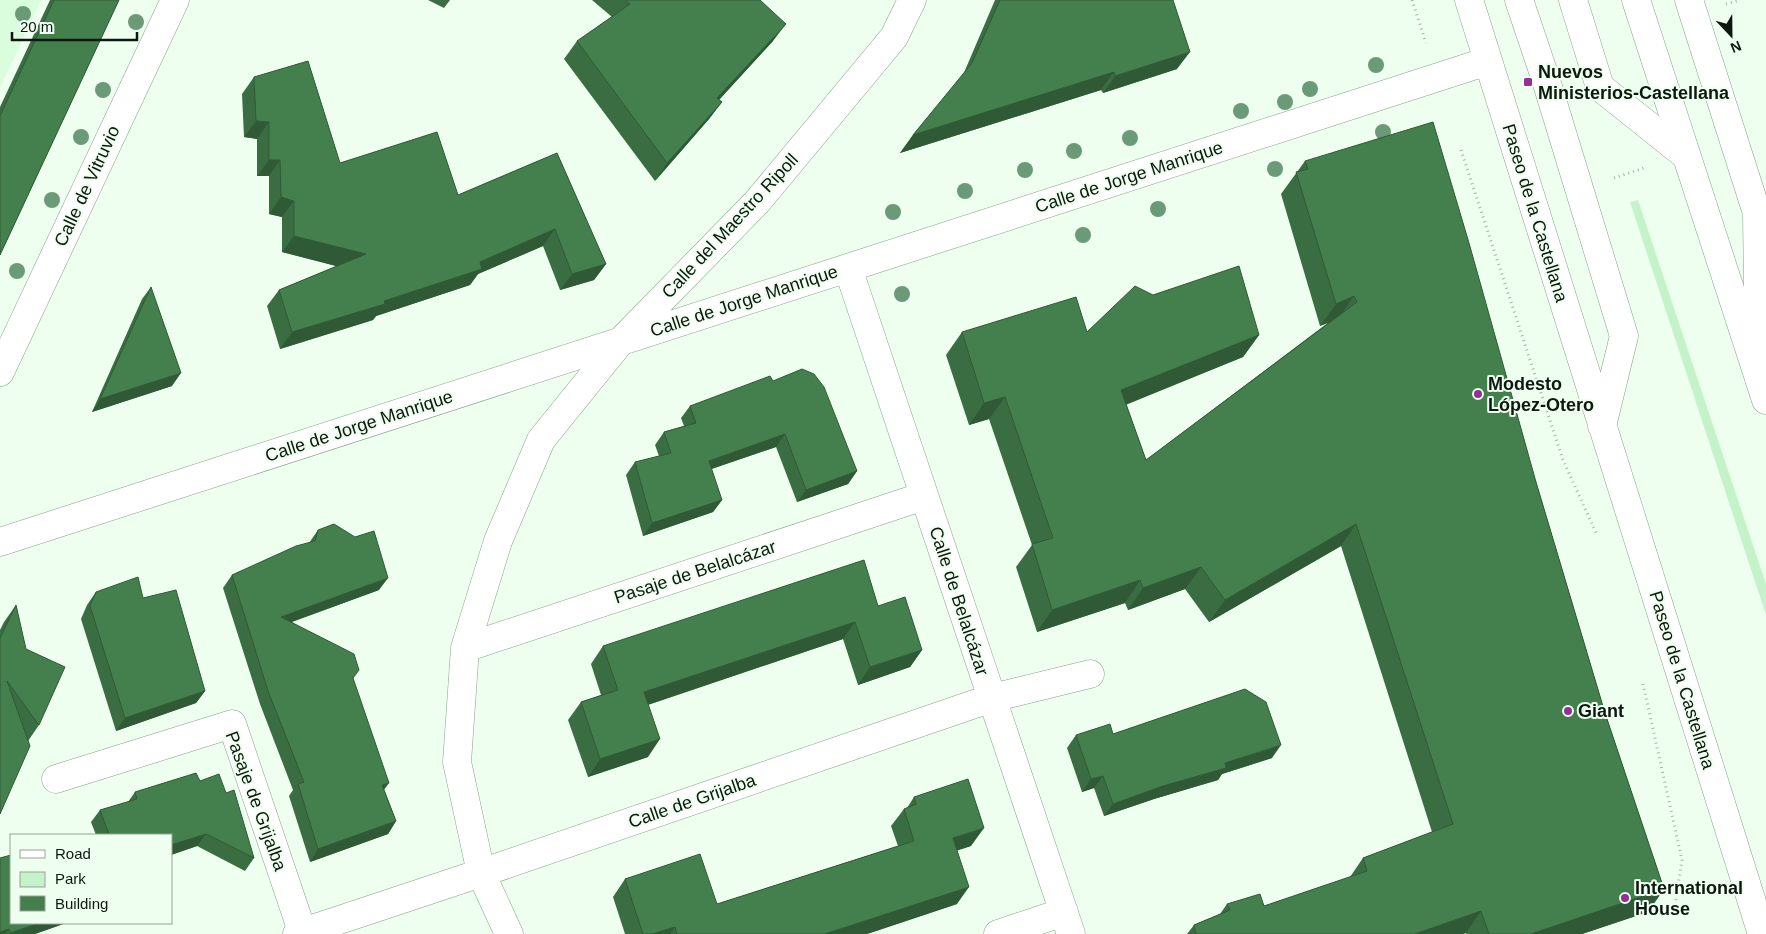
<svg xmlns="http://www.w3.org/2000/svg" width="1766" height="934" font-family="Arial,sans-serif">
<rect width="100%" height="100%" fill="#eeffef"/>
<path fill="#dafddd" d="M 0,0 L 41,0 L 0,88 Z"/>
<path fill="#c5f3c9" d="M 1638,200 L 1766,584 L 1766,615 L 1630,202 Z"/>
<g fill="none" stroke-linecap="round" stroke-linejoin="round">
<defs>
<path id="minor" d="M 1469,0 L 1762,934
M 1519,0 L 1545,77 L 1624,336 L 1602,426
M 1573,0 L 1600,87 L 1685,155
M 1689,0 L 1757,213 L 1759,368
M 848,268 L 1071,934
M 0,372 L 175,0
M 0,542 L 1488,61
M 465,648 L 924,496
M 56,779 L 232,724 L 303,934
M 297,934 L 481,873 L 992,698 L 1090,674
M 509,934 L 481,873 L 457,762 L 465,648 L 498,541 L 541,440 L 621,341 L 757,202 L 894,37 L 912,0
M 998,934 L 1064,912"/>
<path id="highway" d="M 1636,0 L 1766,400"/>
</defs>
<use href="#minor" stroke="#87a189" stroke-width="29"/>
<use href="#highway" stroke="#87a189" stroke-width="29"/>
<path stroke="#a7b6a9" stroke-width="3" stroke-dasharray="1 4" stroke-linecap="butt" d="M 1412,0 L 1426,43
M 1726,4 L 1740,0
M 1461,150 L 1563,460 L 1597,535
M 1614,178 L 1644,168
M 1643,684 L 1682,860 L 1674,912"/>
<use href="#minor" stroke="#fff" stroke-width="28"/>
<use href="#highway" stroke="#fff" stroke-width="28"/>
</g>
<g fill="#6b9a78">
<circle cx="23" cy="14" r="8"/>
<circle cx="136" cy="22" r="8"/>
<circle cx="1376" cy="65" r="8"/>
<circle cx="1310" cy="89" r="8"/>
<circle cx="103" cy="90" r="8"/>
<circle cx="1285" cy="102" r="8"/>
<circle cx="1241" cy="111" r="8"/>
<circle cx="1383" cy="132" r="8"/>
<circle cx="81" cy="137" r="8"/>
<circle cx="1130" cy="138" r="8"/>
<circle cx="1074" cy="151" r="8"/>
<circle cx="1275" cy="169" r="8"/>
<circle cx="1025" cy="170" r="8"/>
<circle cx="965" cy="191" r="8"/>
<circle cx="52" cy="200" r="8"/>
<circle cx="1158" cy="209" r="8"/>
<circle cx="893" cy="212" r="8"/>
<circle cx="1083" cy="235" r="8"/>
<circle cx="17" cy="271" r="8"/>
<circle cx="902" cy="294" r="8"/>
</g>
<path fill="#3a6e42" d="M 50,0 L 119,0 L 0,255 L 0,107 Z
M 428,0 L 450,0 L 444,8 Z
M 592,0 L 760,0 L 773,41 L 719,100 L 722,102 L 709,119 L 655,181 L 564,59 L 577,41 L 612,17 Z
M 995,0 L 1173,0 L 1177,69 L 1103,93 L 1101,90 L 900,153 L 913,135 L 963,75 Z
M 254,77 L 340,163 L 458,195 L 557,153 L 606,264 L 594,280 L 560,290 L 543,246 L 478,274 L 470,285 L 376,316 L 373,320 L 280,349 L 267,306 L 279,290 L 337,266 L 282,252 L 282,217 L 269,214 L 269,176 L 257,176 L 257,139 L 244,137 L 242,94 Z
M 1305,161 L 1536,482 L 1605,713 L 1664,889 L 1648,912 L 1582,934 L 1466,934 L 1466,933 L 1463,934 L 1187,934 L 1194,925 L 1220,914 L 1227,904 L 1264,906 L 1350,877 L 1363,858 L 1432,832 L 1341,546 L 1209,622 L 1185,589 L 1128,610 L 1125,603 L 1037,632 L 1016,567 L 1032,545 L 989,419 L 969,425 L 946,355 L 962,332 L 1087,332 L 1153,295 L 1259,335 L 1243,357 L 1126,404 L 1146,460 L 1329,322 L 1320,326 L 1281,194 Z
M 151,287 L 172,386 L 92,412 L 142,299 Z
M 773,381 L 857,471 L 848,484 L 797,502 L 776,447 L 711,469 L 722,500 L 713,512 L 643,536 L 626,475 L 635,462 L 659,456 L 655,445 L 664,432 L 684,426 L 681,418 L 690,406 Z
M 318,530 L 379,590 L 292,622 L 353,678 L 384,789 L 396,821 L 388,834 L 310,862 L 289,796 L 293,790 L 260,704 L 223,588 L 232,575 L 309,543 Z
M 96,592 L 143,598 L 205,691 L 196,703 L 116,731 L 81,619 L 87,605 Z
M 16,605 L 39,725 L 28,741 L 0,814 L 0,630 L 4,622 Z
M 878,606 L 922,650 L 910,667 L 858,685 L 843,639 L 648,705 L 648,757 L 588,777 L 568,720 L 581,702 L 601,695 L 591,664 L 603,646 Z
M 1113,734 L 1272,758 L 1222,774 L 1218,780 L 1154,799 L 1104,816 L 1094,788 L 1082,792 L 1067,748 L 1076,735 Z
M 200,781 L 226,793 L 254,858 L 245,871 L 197,846 L 171,855 L 171,835 L 96,835 L 91,822 L 100,810 L 128,802 L 135,792 Z
M 914,797 L 971,846 L 957,850 L 957,904 L 867,934 L 625,934 L 613,897 L 625,879 L 717,904 L 898,846 L 891,826 L 904,809 L 907,808 Z
M 0,858 L 66,923 L 35,934 L 0,934 Z"/>
<path fill="#305a36" d="M 786,24 L 773,41 L 705,115 L 717,98 Z
M 1190,52 L 1177,69 L 1103,93 L 1115,76 Z
M 1114,72 L 1101,90 L 900,153 L 913,135 Z
M 722,102 L 709,119 L 655,181 L 667,163 Z
M 256,121 L 269,122 L 257,139 L 244,137 Z
M 269,160 L 280,160 L 269,176 L 257,176 Z
M 281,197 L 294,201 L 282,217 L 269,214 Z
M 555,229 L 543,246 L 478,274 L 470,285 L 376,316 L 373,320 L 280,349 L 292,332 L 384,301 L 480,262 Z
M 294,236 L 366,254 L 355,271 L 282,252 Z
M 606,264 L 594,280 L 560,290 L 572,274 Z
M 1354,296 L 1338,319 L 1320,326 L 1336,304 Z
M 1259,335 L 1243,357 L 1106,413 L 1121,390 Z
M 181,373 L 172,386 L 92,412 L 100,399 Z
M 1005,397 L 989,419 L 969,425 L 984,403 Z
M 785,434 L 776,447 L 700,473 L 709,461 Z
M 857,471 L 848,484 L 797,502 L 806,490 Z
M 722,500 L 713,512 L 643,536 L 652,523 Z
M 1356,524 L 1341,546 L 1209,622 L 1225,600 Z
M 1201,567 L 1185,589 L 1128,610 L 1143,588 Z
M 388,578 L 379,590 L 272,629 L 281,617 Z
M 1140,580 L 1125,603 L 1037,632 L 1052,610 Z
M 855,622 L 843,639 L 632,710 L 644,692 Z
M 922,650 L 910,667 L 858,685 L 870,667 Z
M 205,691 L 196,703 L 116,731 L 125,718 Z
M 660,739 L 648,757 L 588,777 L 600,759 Z
M 1281,745 L 1272,758 L 1222,774 L 1218,780 L 1154,799 L 1104,816 L 1113,804 L 1225,763 Z
M 1103,776 L 1094,788 L 1082,792 L 1091,779 Z
M 389,783 L 380,795 L 382,785 Z
M 396,821 L 388,834 L 310,862 L 318,849 Z
M 984,828 L 971,846 L 941,856 L 953,838 Z
M 206,834 L 197,846 L 171,855 L 171,845 Z
M 969,887 L 957,904 L 867,934 L 825,934 Z
M 1664,889 L 1648,912 L 1582,934 L 1531,934 Z
M 1481,911 L 1466,933 L 1463,934 L 1415,934 Z
M 40,923 L 66,923 L 35,934 L 10,934 Z
M 675,927 L 670,934 L 652,934 Z
M 9,929 L 5,934 L 0,934 L 0,932 Z"/>
<path fill="#44804d" stroke="#305a36" d="M 54,0 L 119,0 L 0,255 L 0,116 Z
M 625,0 L 760,0 L 786,24 L 717,98 L 722,102 L 667,163 L 577,41 L 630,4 Z
M 1000,0 L 1173,0 L 1190,52 L 1115,76 L 1114,72 L 913,135 L 972,63 Z
M 308,61 L 340,163 L 437,132 L 458,195 L 557,153 L 606,264 L 572,274 L 555,229 L 480,262 L 482,269 L 384,301 L 385,304 L 292,332 L 279,290 L 366,254 L 294,236 L 294,201 L 281,197 L 280,160 L 269,160 L 269,122 L 256,121 L 254,77 Z
M 1433,122 L 1469,243 L 1536,482 L 1605,713 L 1664,889 L 1531,934 L 1489,934 L 1481,911 L 1415,934 L 1196,934 L 1194,925 L 1230,910 L 1227,904 L 1260,894 L 1264,906 L 1367,871 L 1363,858 L 1453,824 L 1356,524 L 1225,600 L 1201,567 L 1143,588 L 1140,580 L 1052,610 L 1032,544 L 1053,538 L 1005,397 L 984,403 L 962,332 L 1076,297 L 1087,332 L 1135,286 L 1153,295 L 1239,266 L 1259,335 L 1121,390 L 1146,460 L 1357,302 L 1354,296 L 1336,304 L 1296,172 L 1308,169 L 1305,161 Z
M 151,287 L 181,373 L 100,399 Z
M 802,369 L 814,374 L 824,387 L 857,471 L 806,490 L 785,434 L 709,461 L 722,500 L 652,523 L 635,462 L 671,453 L 664,432 L 696,423 L 690,406 L 770,376 L 773,381 Z
M 334,524 L 355,537 L 374,531 L 388,578 L 281,617 L 354,654 L 359,670 L 353,678 L 389,783 L 382,785 L 396,821 L 318,849 L 298,784 L 304,782 L 268,691 L 232,575 L 296,546 L 315,541 L 318,530 Z
M 864,560 L 878,606 L 905,597 L 922,650 L 870,667 L 855,622 L 644,692 L 660,739 L 600,759 L 581,702 L 618,690 L 603,646 Z
M 138,577 L 143,598 L 176,590 L 205,691 L 125,718 L 90,606 L 96,592 Z
M 16,605 L 26,649 L 65,667 L 39,725 L 7,681 L 30,746 L 0,814 L 0,638 Z
M 1245,689 L 1266,702 L 1281,745 L 1225,763 L 1226,768 L 1163,786 L 1113,804 L 1103,776 L 1091,779 L 1076,735 L 1110,724 L 1113,734 Z
M 196,773 L 200,781 L 219,774 L 226,793 L 234,790 L 254,858 L 206,834 L 171,845 L 171,835 L 110,835 L 109,834 L 100,810 L 137,799 L 135,792 Z
M 968,779 L 984,828 L 953,838 L 969,887 L 825,934 L 677,934 L 675,927 L 652,934 L 643,934 L 625,879 L 700,854 L 717,904 L 914,841 L 904,809 L 916,804 L 914,797 Z
M 11,855 L 11,923 L 40,923 L 10,933 L 9,929 L 0,932 L 0,858 Z"/>
<g fill="#932f95" stroke="#eeffef" stroke-width="2">
<rect x="1523" y="77" width="10" height="10" rx="2.5"/>
<circle cx="1478" cy="394" r="5"/>
<circle cx="1568" cy="711" r="5"/>
<circle cx="1625" cy="898" r="5"/>
</g>
<g text-anchor="middle" dominant-baseline="central" stroke-width="4" stroke-linejoin="round" paint-order="stroke">
<g font-size="18" font-weight="bold" fill="#0e1810" stroke="#eeffef" text-anchor="start">
<text x="1538" y="72">Nuevos<tspan x="1538" dy="21">Ministerios-Castellana</tspan></text>
<text x="1488" y="384">Modesto<tspan x="1488" dy="21">López-Otero</tspan></text>
<text x="1578" y="711">Giant</text>
<text x="1635" y="888">International<tspan x="1635" dy="21">House</tspan></text>
</g>
<g font-size="18" fill="#0e1810" stroke="#eeffef">
<text transform="translate(1129 177) rotate(-18)">Calle de Jorge Manrique</text>
<text transform="translate(87 186) rotate(-65)">Calle de Vitruvio</text>
<text transform="translate(1535 213) rotate(73)">Paseo de la Castellana</text>
<text transform="translate(730 226) rotate(-47)">Calle del Maestro Ripoll</text>
<text transform="translate(744 301) rotate(-18)">Calle de Jorge Manrique</text>
<text transform="translate(359 426) rotate(-18)">Calle de Jorge Manrique</text>
<text transform="translate(695 572) rotate(-18)">Pasaje de Belalcázar</text>
<text transform="translate(959 601) rotate(72)">Calle de Belalcázar</text>
<text transform="translate(1682 680) rotate(73)">Paseo de la Castellana</text>
<text transform="translate(256 801) rotate(70)">Pasaje de Grijalba</text>
<text transform="translate(692 801) rotate(-19)">Calle de Grijalba</text>
</g>
</g>
<rect x="10" y="834" width="162" height="90" fill="#eeffef" stroke="#94a396"/>
<rect x="20" y="850" width="25" height="8" fill="#ffffff" stroke="#94a396"/>
<text x="55" y="859" font-size="15" fill="#0e1810">Road</text>
<rect x="20" y="872" width="25" height="15" fill="#c5f3c9" stroke="#94a396"/>
<text x="55" y="884" font-size="15" fill="#0e1810">Park</text>
<rect x="20" y="896" width="25" height="15" fill="#44804d" stroke="#94a396"/>
<text x="55" y="909" font-size="15" fill="#0e1810">Building</text>
<g transform="translate(1731 35) rotate(158)" stroke="#eeffef" stroke-width="4" paint-order="stroke">
<path d="M0-4L9 19L0 12L-9 19Z" fill="#0e1810"/>
<text y="-8" font-size="14" font-weight="bold" text-anchor="middle" fill="#0e1810">N</text>
</g>
<path d="M12 32v8h125v-8" fill="none" stroke="#0e1810" stroke-width="2.5"/>
<text x="20" y="32" font-size="15" fill="#0e1810" stroke="#eeffef" stroke-width="4" paint-order="stroke">20 m</text>
</svg>
